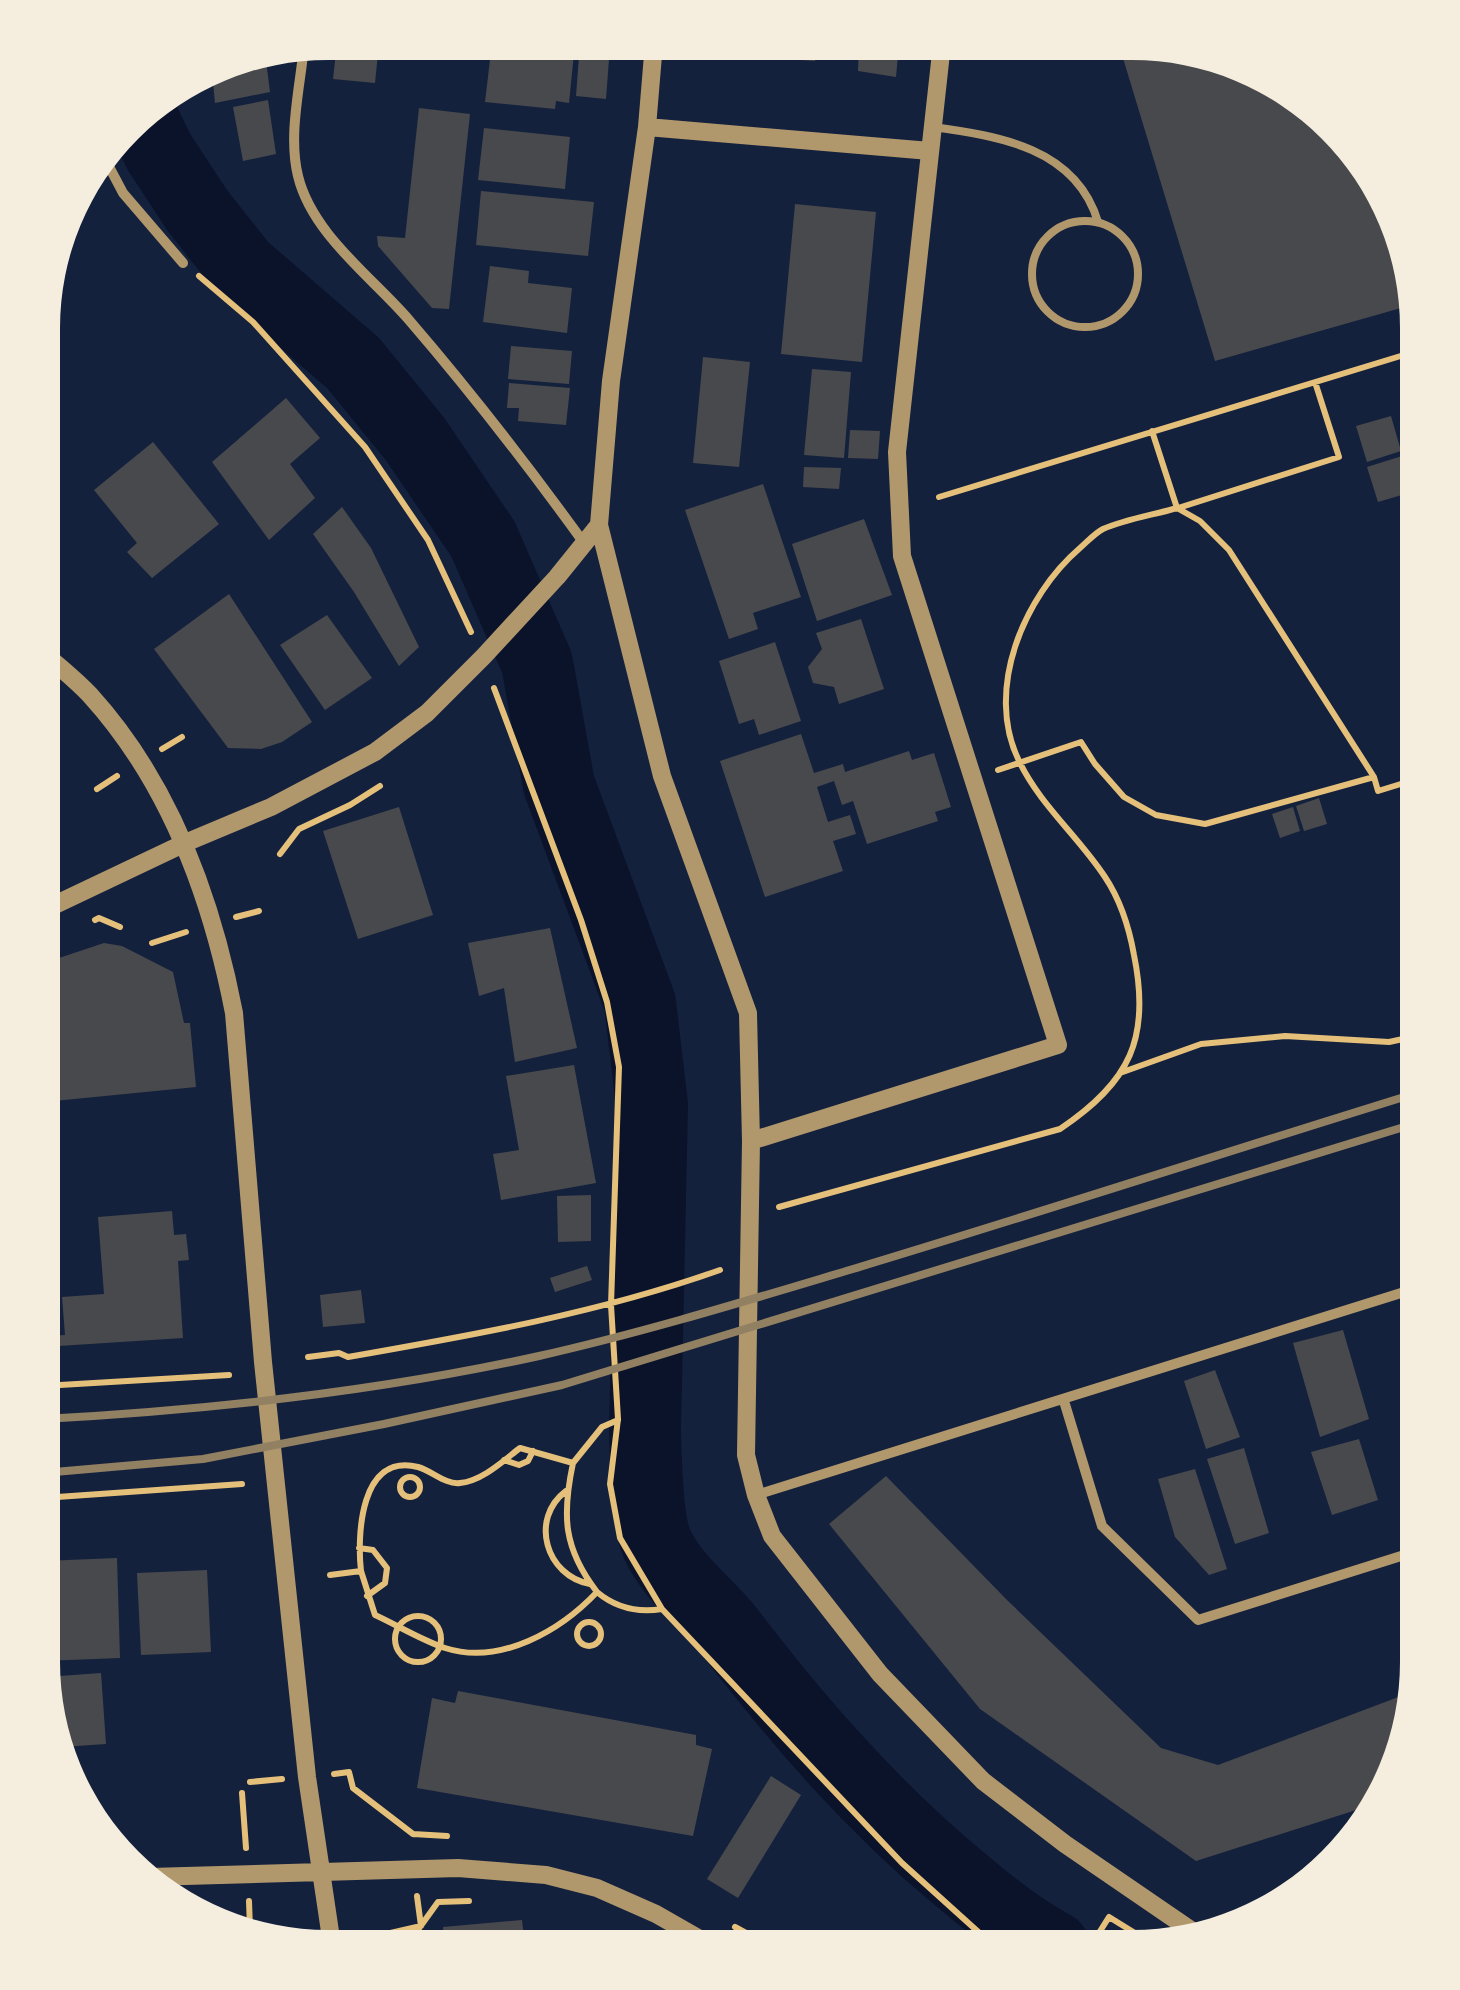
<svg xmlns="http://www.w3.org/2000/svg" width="1460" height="1990" font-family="Jost,sans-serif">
<rect width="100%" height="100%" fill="#14213d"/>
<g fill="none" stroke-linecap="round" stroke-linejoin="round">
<path stroke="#0b132b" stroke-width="72" d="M 140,113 L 159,152 L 197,210 L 242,267 L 353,363 L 415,439 L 483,539 L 537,663 L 559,785 L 640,1003 L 652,1105 L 645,1431 C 646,1461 646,1518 657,1544 C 673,1579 706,1602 729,1631 C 797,1720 870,1804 956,1876 C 987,1902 1018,1928 1054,1947"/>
</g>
<path fill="#48494c" d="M 337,43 L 379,43 L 375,83 L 333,79 Z
M 492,43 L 575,43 L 569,103 L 556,101 L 555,109 L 485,102 Z
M 580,43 L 610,46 L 606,99 L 576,96 Z
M 761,44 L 816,44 L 815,61 L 760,57 Z
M 859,44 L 899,44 L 896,77 L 858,71 Z
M 1119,45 L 1170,45 L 1291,91 L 1388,201 L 1405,276 L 1401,277 L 1408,306 L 1215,361 Z
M 265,53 L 270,92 L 215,103 L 212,72 L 236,58 Z
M 268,100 L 276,154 L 243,161 L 233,107 Z
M 419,108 L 470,114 L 449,309 L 432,308 L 378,246 L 377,236 L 405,238 Z
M 484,128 L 570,137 L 565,189 L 478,180 Z
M 481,191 L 594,202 L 588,256 L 476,245 Z
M 795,204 L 876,212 L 862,362 L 781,354 Z
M 490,266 L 529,271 L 528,283 L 572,288 L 567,333 L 483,322 Z
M 511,346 L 572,351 L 569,384 L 508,379 Z
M 703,357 L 750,362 L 739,467 L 693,463 Z
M 812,369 L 851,372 L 844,458 L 804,455 Z
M 509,383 L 570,388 L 566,425 L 518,421 L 519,408 L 507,408 Z
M 286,398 L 320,438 L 290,464 L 315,498 L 269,540 L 212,462 Z
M 1391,416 L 1401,451 L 1367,462 L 1356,426 Z
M 850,430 L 880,431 L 878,459 L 848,458 Z
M 153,442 L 219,524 L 152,578 L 127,552 L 137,543 L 94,490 Z
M 1402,456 L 1412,492 L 1378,502 L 1367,467 Z
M 804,467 L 841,468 L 839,489 L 803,487 Z
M 763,484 L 801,597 L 753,613 L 758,629 L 729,639 L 685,510 Z
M 342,507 L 371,548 L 419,647 L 399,666 L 354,592 L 313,534 Z
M 864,519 L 892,595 L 817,621 L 792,544 Z
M 229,594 L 312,722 L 282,742 L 261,749 L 228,748 L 154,649 Z
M 327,615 L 372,678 L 325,710 L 280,645 Z
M 861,619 L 884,689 L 839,704 L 834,687 L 813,683 L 808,667 L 822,649 L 816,633 Z
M 775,642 L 801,721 L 759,735 L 754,719 L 739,724 L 719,661 Z
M 801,734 L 814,773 L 843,764 L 845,772 L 909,751 L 912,760 L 934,753 L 951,807 L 935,812 L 938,821 L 867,844 L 853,801 L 842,805 L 834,781 L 817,787 L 828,822 L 850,815 L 856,834 L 833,841 L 843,871 L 765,897 L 720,761 Z
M 1319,798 L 1327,824 L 1304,831 L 1296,806 Z
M 399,807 L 433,915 L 358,939 L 323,831 Z
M 1293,807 L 1300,831 L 1280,838 L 1272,814 Z
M 550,928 L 577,1048 L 515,1062 L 504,988 L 479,996 L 468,943 Z
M 104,943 L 122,946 L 173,972 L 184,1023 L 190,1023 L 196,1087 L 44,1102 L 44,963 Z
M 574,1065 L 596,1183 L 501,1200 L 493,1154 L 519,1150 L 506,1076 Z
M 591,1195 L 591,1241 L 558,1242 L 557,1196 Z
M 172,1211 L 174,1235 L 186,1234 L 189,1260 L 178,1261 L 183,1338 L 43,1347 L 43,1304 L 46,1303 L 49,1336 L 65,1335 L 62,1297 L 104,1294 L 98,1217 Z
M 587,1266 L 592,1280 L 555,1292 L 550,1278 Z
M 361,1290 L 365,1323 L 323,1327 L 320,1295 Z
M 1343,1330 L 1369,1419 L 1320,1437 L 1293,1343 Z
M 1215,1370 L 1240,1437 L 1206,1449 L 1184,1381 Z
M 1359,1439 L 1378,1500 L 1332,1515 L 1311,1452 Z
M 1244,1448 L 1269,1533 L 1235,1544 L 1207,1459 Z
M 1195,1469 L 1227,1569 L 1209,1575 L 1175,1537 L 1158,1479 Z
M 886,1476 L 1008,1601 L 1161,1748 L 1218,1765 L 1409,1693 L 1411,1699 L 1375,1804 L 1196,1861 L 980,1709 L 829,1524 Z
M 117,1558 L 120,1658 L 43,1661 L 43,1561 Z
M 207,1570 L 211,1652 L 141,1655 L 137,1573 Z
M 101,1673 L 106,1744 L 62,1747 L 46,1677 Z
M 458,1691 L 696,1735 L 696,1745 L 712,1749 L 693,1836 L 417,1788 L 432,1698 L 455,1703 Z
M 771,1776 L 801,1795 L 738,1898 L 707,1879 Z
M 522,1920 L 525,1946 L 444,1946 L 443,1927 Z"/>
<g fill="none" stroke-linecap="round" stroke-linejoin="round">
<path stroke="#e5c07b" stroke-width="6" d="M 199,276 L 253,322 L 365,447 L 428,540 L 471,632
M 939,497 L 1417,351
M 1177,508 L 1200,521 L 1229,550 L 1374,777
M 1178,508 L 1339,457 L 1315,382
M 494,688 L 581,920 L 607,1002 L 619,1067 L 611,1305 L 618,1419 L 610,1484 L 620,1538 L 662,1609 L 902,1863 L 995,1947
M 162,749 L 182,737
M 998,770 L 1081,742 L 1095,764 L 1124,797 L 1156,815 L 1205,824 L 1374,777 L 1378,791 L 1417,779
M 97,789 L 117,776
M 280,854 L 299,829 L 350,805 L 380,786
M 236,917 L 259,911
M 95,920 L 99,918 L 120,927
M 152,943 L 186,932
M 1120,1073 L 1201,1044 L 1285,1036 L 1389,1042 L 1417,1036
M 779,1207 L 1060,1129 C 1130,1082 1151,1038 1134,955 C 1129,927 1121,901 1105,877 C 1079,837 1040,805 1019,761 C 984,690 1024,596 1080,548 C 1087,542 1095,533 1103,529 C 1125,519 1153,515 1177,508 L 1152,431
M 308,1357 L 339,1353 L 348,1357 C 474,1335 599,1313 720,1270
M 43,1386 L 229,1375
M 504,1460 L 519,1465 L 528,1461 L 533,1451
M 573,1463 L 602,1427 L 618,1420
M400 1487a10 10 0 1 1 20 0a10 10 0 1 1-20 0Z
M 566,1491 C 529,1519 546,1576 590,1584
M 43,1498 L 242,1484
M 359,1548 L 373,1550 L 387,1568 L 385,1583 L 367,1596
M 330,1575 L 361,1571 L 375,1615 C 397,1625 421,1640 445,1648 C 501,1666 561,1630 597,1592 C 563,1548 562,1515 573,1463 L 520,1448 C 503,1461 482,1481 460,1483 C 446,1485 432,1471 418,1467 C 360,1452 357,1536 361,1571
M 597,1592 C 616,1608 637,1613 662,1609
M395 1639a23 23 0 1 1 46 0a23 23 0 1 1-46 0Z
M577 1634a12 12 0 1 1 24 0a12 12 0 1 1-24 0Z
M 334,1774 L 349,1772 L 353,1788 L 413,1834
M 250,1782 L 282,1779
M 242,1793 L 246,1848
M 413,1834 L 447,1836
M 249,1901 L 250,1929
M 230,1922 L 237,1925
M 735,1927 L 770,1946
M 360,1940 L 421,1926 L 417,1896
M 407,1945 L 438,1902 L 469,1901
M 1063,1947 L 1097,1936 L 1109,1917 L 1151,1943"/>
<path stroke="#b1986c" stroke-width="8" d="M 933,127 C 999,136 1076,148 1098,222
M1032 274a53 53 0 1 1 106 0a53 53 0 1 1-106 0Z"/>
<path stroke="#b1986c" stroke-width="10" d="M 304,46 C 300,88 288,135 298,176 C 312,234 372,277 409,320 C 471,392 529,467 584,543
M 104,157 L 123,193 L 183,263
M 1064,1401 L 1102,1526 L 1198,1620 L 1417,1551
M 756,1495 L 1417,1288"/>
<path stroke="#b1986c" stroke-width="18" d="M 647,127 L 930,151
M 599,525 L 662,776 L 748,1013 L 751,1141 L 746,1455 L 756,1495 L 772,1536 L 880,1674 L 983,1781 L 1065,1844 L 1195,1933
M 44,653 C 59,667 76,680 90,695 C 170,783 212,899 234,1013 L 263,1362 L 307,1777 L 332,1945
M 44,910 L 185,843 L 271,807 L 375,752 L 427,713 L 484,656 L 557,577 L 599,525 L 611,381 L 647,127 L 654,43
M 751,1141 L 1058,1045 L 902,556 L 897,452 L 942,44
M 150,1877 L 458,1868 L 546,1875 L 597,1888 L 656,1914 L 712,1946
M 1234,1924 L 1263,1914"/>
<path stroke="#918062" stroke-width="8" d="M 43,1419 C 209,1410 376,1392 539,1356 C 645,1332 749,1300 853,1269 C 1042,1212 1229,1151 1417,1093
M 43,1473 L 203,1459 L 384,1424 L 562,1385 L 1417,1123"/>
</g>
<path d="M0 0H1460V1990H0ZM328 60H1132A268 268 0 0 1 1400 328V1662A268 268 0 0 1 1132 1930H328A268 268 0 0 1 60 1662V328A268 268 0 0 1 328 60Z" fill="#f5edde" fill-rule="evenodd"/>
</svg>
